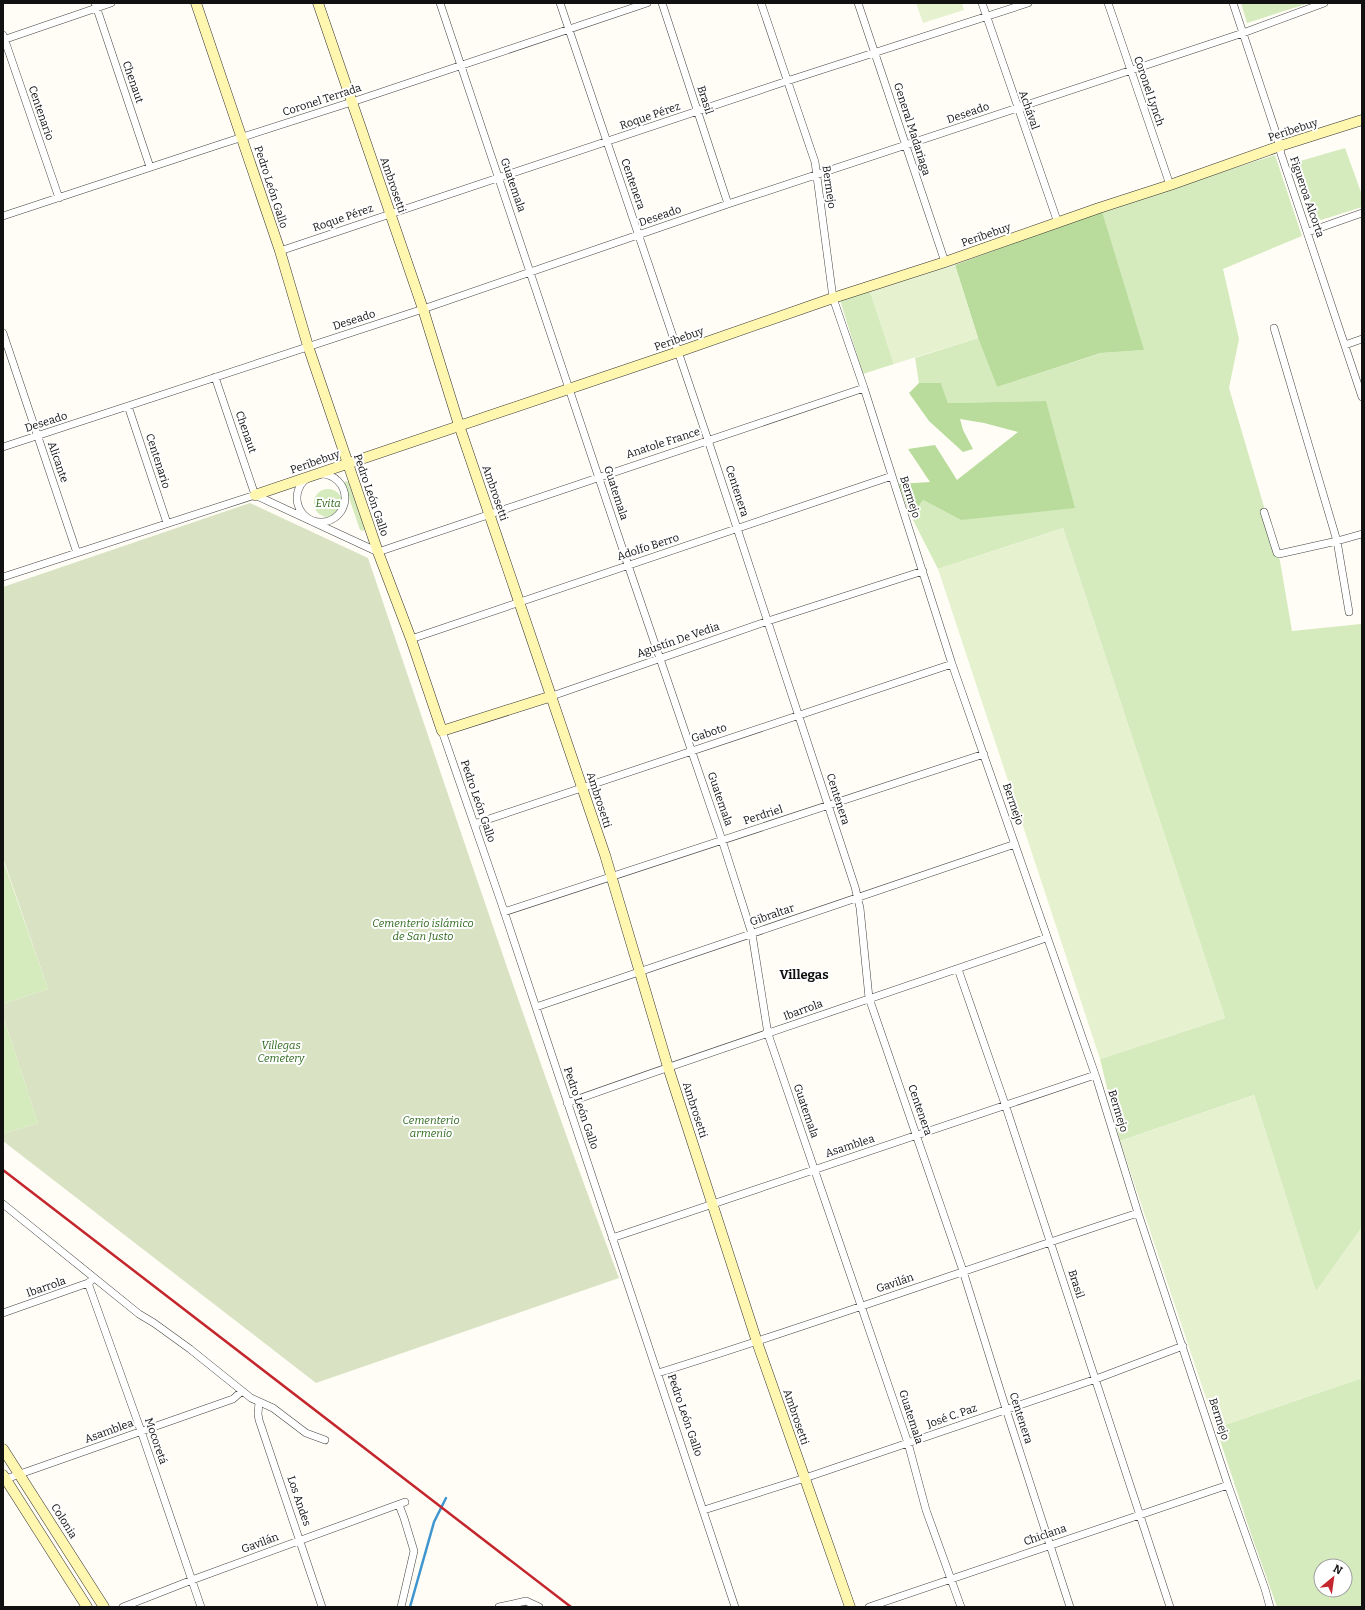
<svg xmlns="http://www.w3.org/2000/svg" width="1365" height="1610" font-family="Bitter,serif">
<rect width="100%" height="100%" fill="#fffdf5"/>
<path fill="#d5ebbd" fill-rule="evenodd" d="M 1241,3 L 1309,3 L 1247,23 Z
M 1345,148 L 1362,195 L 1362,207 L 1321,220 L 1315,217 L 1297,162 Z
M 1275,155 L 1302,236 L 1223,269 L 1239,339 L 1229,388 L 1280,561 L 1292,631 L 1361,624 L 1362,626 L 1362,1227 L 1316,1292 L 1254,1095 L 1120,1141 L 1100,1059 L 1225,1018 L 1063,528 L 938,569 L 912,518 L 923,500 L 961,520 L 1046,401 L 948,403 L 941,383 L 919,383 L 915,358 L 978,338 L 997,387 L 1102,353 L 1143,350 L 1102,211 Z
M 870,291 L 894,364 L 863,374 L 840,300 Z
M 346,481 L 349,482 L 365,529 L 363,531 L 360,530 L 344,483 Z
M314 503a14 14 0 1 1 28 0a14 14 0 1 1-28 0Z
M 3,860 L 48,989 L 3,1004 Z
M 3,1016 L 38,1123 L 3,1134 Z
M 1362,1378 L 1362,1607 L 1277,1607 L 1251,1534 L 1216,1428 ZM 1321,1566 L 1345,1566 L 1345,1590 L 1321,1590 Z"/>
<path fill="#b9dc9c" d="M 1102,211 L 1144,350 L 1101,353 L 997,387 L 978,338 L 955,265 Z
M 919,383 L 941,383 L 948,403 L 1046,401 L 1075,508 L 961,520 L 923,500 L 911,518 L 899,484 L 930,482 L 908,449 L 935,445 L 957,480 L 1018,432 L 984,423 L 960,419 L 963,430 L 973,449 L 963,452 L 929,421 L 909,393 Z"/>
<path fill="#d9e3c4" d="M 250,503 L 368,558 C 450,799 529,1040 619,1278 L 316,1383 L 3,1141 L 3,1134 L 38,1123 L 3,1016 L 3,1004 L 48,989 L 3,858 L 3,587 Z"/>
<path fill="#e6f2cf" d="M 916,3 L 962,3 L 964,10 L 923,23 Z
M 955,265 L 978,338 L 894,364 L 870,291 Z
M 1063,528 L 1225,1018 L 1100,1059 L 938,569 Z
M 1254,1095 L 1316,1291 L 1362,1227 L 1362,1378 L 1216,1428 L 1120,1141 Z"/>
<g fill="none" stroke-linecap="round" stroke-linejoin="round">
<path stroke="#3f96cf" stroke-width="2.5" d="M 410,1607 L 434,1522 L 446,1498"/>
<defs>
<path id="street" d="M 95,3 L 150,167
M 440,3 L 628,565 L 722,840 L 752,934 L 768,1034 L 908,1443 L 926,1510 L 961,1607
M 560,3 L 708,440 L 855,887 L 860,908 L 869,998 L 963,1271 L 1006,1409 L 1070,1607
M 662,3 L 728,204
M 761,3 L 815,162 L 833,298 L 864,388 L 952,664 L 1097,1080 L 1138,1213 L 1228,1485 L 1265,1589 L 1270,1607
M 858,3 L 945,262
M 982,3 L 1058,223
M 1108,3 L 1170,185
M 1233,3 L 1278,139 L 1281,154 L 1362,397
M 3,35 L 59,198
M 3,40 L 111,3
M 3,216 L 221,144 L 361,99 L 647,3
M 1308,232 L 1362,213
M 280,251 L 787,81 L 1028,3
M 1274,328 L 1337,541 L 1362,534
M 3,333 L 77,553
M 1345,345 L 1362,339
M 215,377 L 255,495
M 128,406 L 167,523
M 3,447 L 423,309 L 728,204 L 1243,33 L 1324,3
M297 498a24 24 0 1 1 48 0a24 24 0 1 1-48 0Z
M 255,495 L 378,552 L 864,388
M 1264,512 L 1277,553 L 1279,554 L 1337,541 L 1349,612
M 3,577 L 255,495
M 411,639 L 892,476
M 552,696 L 768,621 L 923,571
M 442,731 L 501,902 L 735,1607
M 474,824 L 952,664
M 504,912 L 984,754
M 958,969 L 1005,1104 L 1170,1607
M 536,1007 L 1015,844
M 567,1103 C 726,1046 887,994 1046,938
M 3,1204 L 139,1314 L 154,1323 L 190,1349 L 251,1398 L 273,1408 L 306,1433 L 325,1440
M 612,1238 L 1095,1075
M 88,1283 L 141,1431 L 201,1607
M 3,1313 L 88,1283 L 91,1281
M 658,1373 C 819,1323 978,1265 1138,1213
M 259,1402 L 258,1414 L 259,1420 L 322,1607
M 3,1480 L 233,1399 L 242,1391
M 399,1505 L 404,1518 L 414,1551 L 401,1607
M 704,1510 L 805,1478 L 1096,1379 L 1183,1346
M 123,1607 L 192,1580 L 405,1502
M 499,1607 L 526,1601 L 539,1607
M 869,1607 L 1228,1485"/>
<path id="secondary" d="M 196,3 L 280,251 L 308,346 L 378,552 L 411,639 L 442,731 L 552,696
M 318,3 L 423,309 L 459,425 L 605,855 L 668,1067 L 757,1342 L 850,1607
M 255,495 L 678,352 L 833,298 L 945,262 L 1099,208 L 1170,185 L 1280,146 L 1362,120
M 3,1449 L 104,1607
M 3,1475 L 87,1607"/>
</defs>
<use href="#street" stroke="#444" stroke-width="8"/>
<use href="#secondary" stroke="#333" stroke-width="11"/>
<use href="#street" stroke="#fff" stroke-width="7"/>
<use href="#secondary" stroke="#fff6b0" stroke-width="10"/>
<path stroke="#c4262e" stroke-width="2.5" d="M 3,1170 L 571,1607"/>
</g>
<g text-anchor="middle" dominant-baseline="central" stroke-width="4" stroke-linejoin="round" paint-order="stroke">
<g font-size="11" fill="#111" stroke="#fff">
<text transform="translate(133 82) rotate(71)">Chenaut</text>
<text transform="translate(1149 91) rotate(71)">Coronel Lynch</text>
<text transform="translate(322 100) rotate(-18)">Coronel Terrada</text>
<text transform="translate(705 100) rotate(72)">Brasil</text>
<text transform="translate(1029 110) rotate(71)">Achával</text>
<text transform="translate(41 113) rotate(71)">Centenario</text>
<text transform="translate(968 113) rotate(-19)">Deseado</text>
<text transform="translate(650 116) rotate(-19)">Roque Pérez</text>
<text transform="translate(912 129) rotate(72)">General Madariaga</text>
<text transform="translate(1293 130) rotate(-18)">Peribebuy</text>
<text transform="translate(633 184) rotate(71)">Centenera</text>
<text transform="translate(393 185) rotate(71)">Ambrosetti</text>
<text transform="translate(513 185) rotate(71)">Guatemala</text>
<text transform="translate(271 187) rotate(72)">Pedro León Gallo</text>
<text transform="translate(829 187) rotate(82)">Bermejo</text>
<text transform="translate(1307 197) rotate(71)">Figueroa Alcorta</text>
<text transform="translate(660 216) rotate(-19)">Deseado</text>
<text transform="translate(343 218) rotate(-19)">Roque Pérez</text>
<text transform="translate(986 235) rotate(-19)">Peribebuy</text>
<text transform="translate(354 320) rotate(-18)">Deseado</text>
<text transform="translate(679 339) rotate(-19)">Peribebuy</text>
<text transform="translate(46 422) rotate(-18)">Deseado</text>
<text transform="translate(246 432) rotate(71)">Chenaut</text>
<text transform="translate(663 443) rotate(-18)">Anatole France</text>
<text transform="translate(158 461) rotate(72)">Centenario</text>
<text transform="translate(58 462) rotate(71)">Alicante</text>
<text transform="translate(315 462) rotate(-19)">Peribebuy</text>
<text transform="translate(737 491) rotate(72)">Centenera</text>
<text transform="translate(495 493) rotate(71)">Ambrosetti</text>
<text transform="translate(616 493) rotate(72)">Guatemala</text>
<text transform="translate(371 495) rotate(71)">Pedro León Gallo</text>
<text transform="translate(910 497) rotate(72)">Bermejo</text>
<text transform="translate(648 547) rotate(-18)">Adolfo Berro</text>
<text transform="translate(678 640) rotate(-19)">Agustín De Vedia</text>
<text transform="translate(709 733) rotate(-19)">Gaboto</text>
<text transform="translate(720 799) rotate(71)">Guatemala</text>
<text transform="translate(838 799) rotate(72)">Centenera</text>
<text transform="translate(599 800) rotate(72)">Ambrosetti</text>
<text transform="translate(478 801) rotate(71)">Pedro León Gallo</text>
<text transform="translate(1013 804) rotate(71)">Bermejo</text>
<text transform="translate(763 815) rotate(-18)">Perdriel</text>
<text transform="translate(772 915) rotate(-19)">Gibraltar</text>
<text transform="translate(803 1010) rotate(-20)">Ibarrola</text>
<text transform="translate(581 1108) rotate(71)">Pedro León Gallo</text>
<text transform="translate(695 1110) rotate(72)">Ambrosetti</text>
<text transform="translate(920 1110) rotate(71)">Centenera</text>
<text transform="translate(806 1111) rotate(71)">Guatemala</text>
<text transform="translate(1118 1111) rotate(73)">Bermejo</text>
<text transform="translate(850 1146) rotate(-18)">Asamblea</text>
<text transform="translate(895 1283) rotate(-19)">Gavilán</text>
<text transform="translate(1076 1284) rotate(72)">Brasil</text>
<text transform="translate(46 1287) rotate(-19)">Ibarrola</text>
<text transform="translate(685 1415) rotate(71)">Pedro León Gallo</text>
<text transform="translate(952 1416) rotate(-19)">José C. Paz</text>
<text transform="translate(796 1417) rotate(71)">Ambrosetti</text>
<text transform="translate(911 1417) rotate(72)">Guatemala</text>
<text transform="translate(1021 1418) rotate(72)">Centenera</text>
<text transform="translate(1219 1419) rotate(72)">Bermejo</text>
<text transform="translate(109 1431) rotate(-20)">Asamblea</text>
<text transform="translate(156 1441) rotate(71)">Mocoretá</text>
<text transform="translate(299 1501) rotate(71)">Los Andes</text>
<text transform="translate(64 1521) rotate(58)">Colonia</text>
<text transform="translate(1045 1535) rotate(-19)">Chiclana</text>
<text transform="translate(260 1543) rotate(-20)">Gavilán</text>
</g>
<g font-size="11" font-style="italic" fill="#2f6b1f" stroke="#fff">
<text x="328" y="503">Evita</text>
<text x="423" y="923">Cementerio islámico<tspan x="423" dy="13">de San Justo</tspan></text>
<text x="281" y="1045">Villegas<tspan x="281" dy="13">Cemetery</tspan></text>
<text x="431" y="1120">Cementerio<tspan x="431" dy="13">armenio</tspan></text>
</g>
<g font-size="13" font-weight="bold" fill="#111" stroke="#fff">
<text x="804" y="974">Villegas</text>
</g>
</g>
<rect width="1365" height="1610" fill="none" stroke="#111111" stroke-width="8"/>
<g transform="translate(1333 1578) rotate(29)"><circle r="19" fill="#ffffff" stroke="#a0a0a0"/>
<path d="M0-3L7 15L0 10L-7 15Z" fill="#c4262e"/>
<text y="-6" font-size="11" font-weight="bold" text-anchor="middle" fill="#111111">N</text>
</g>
</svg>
